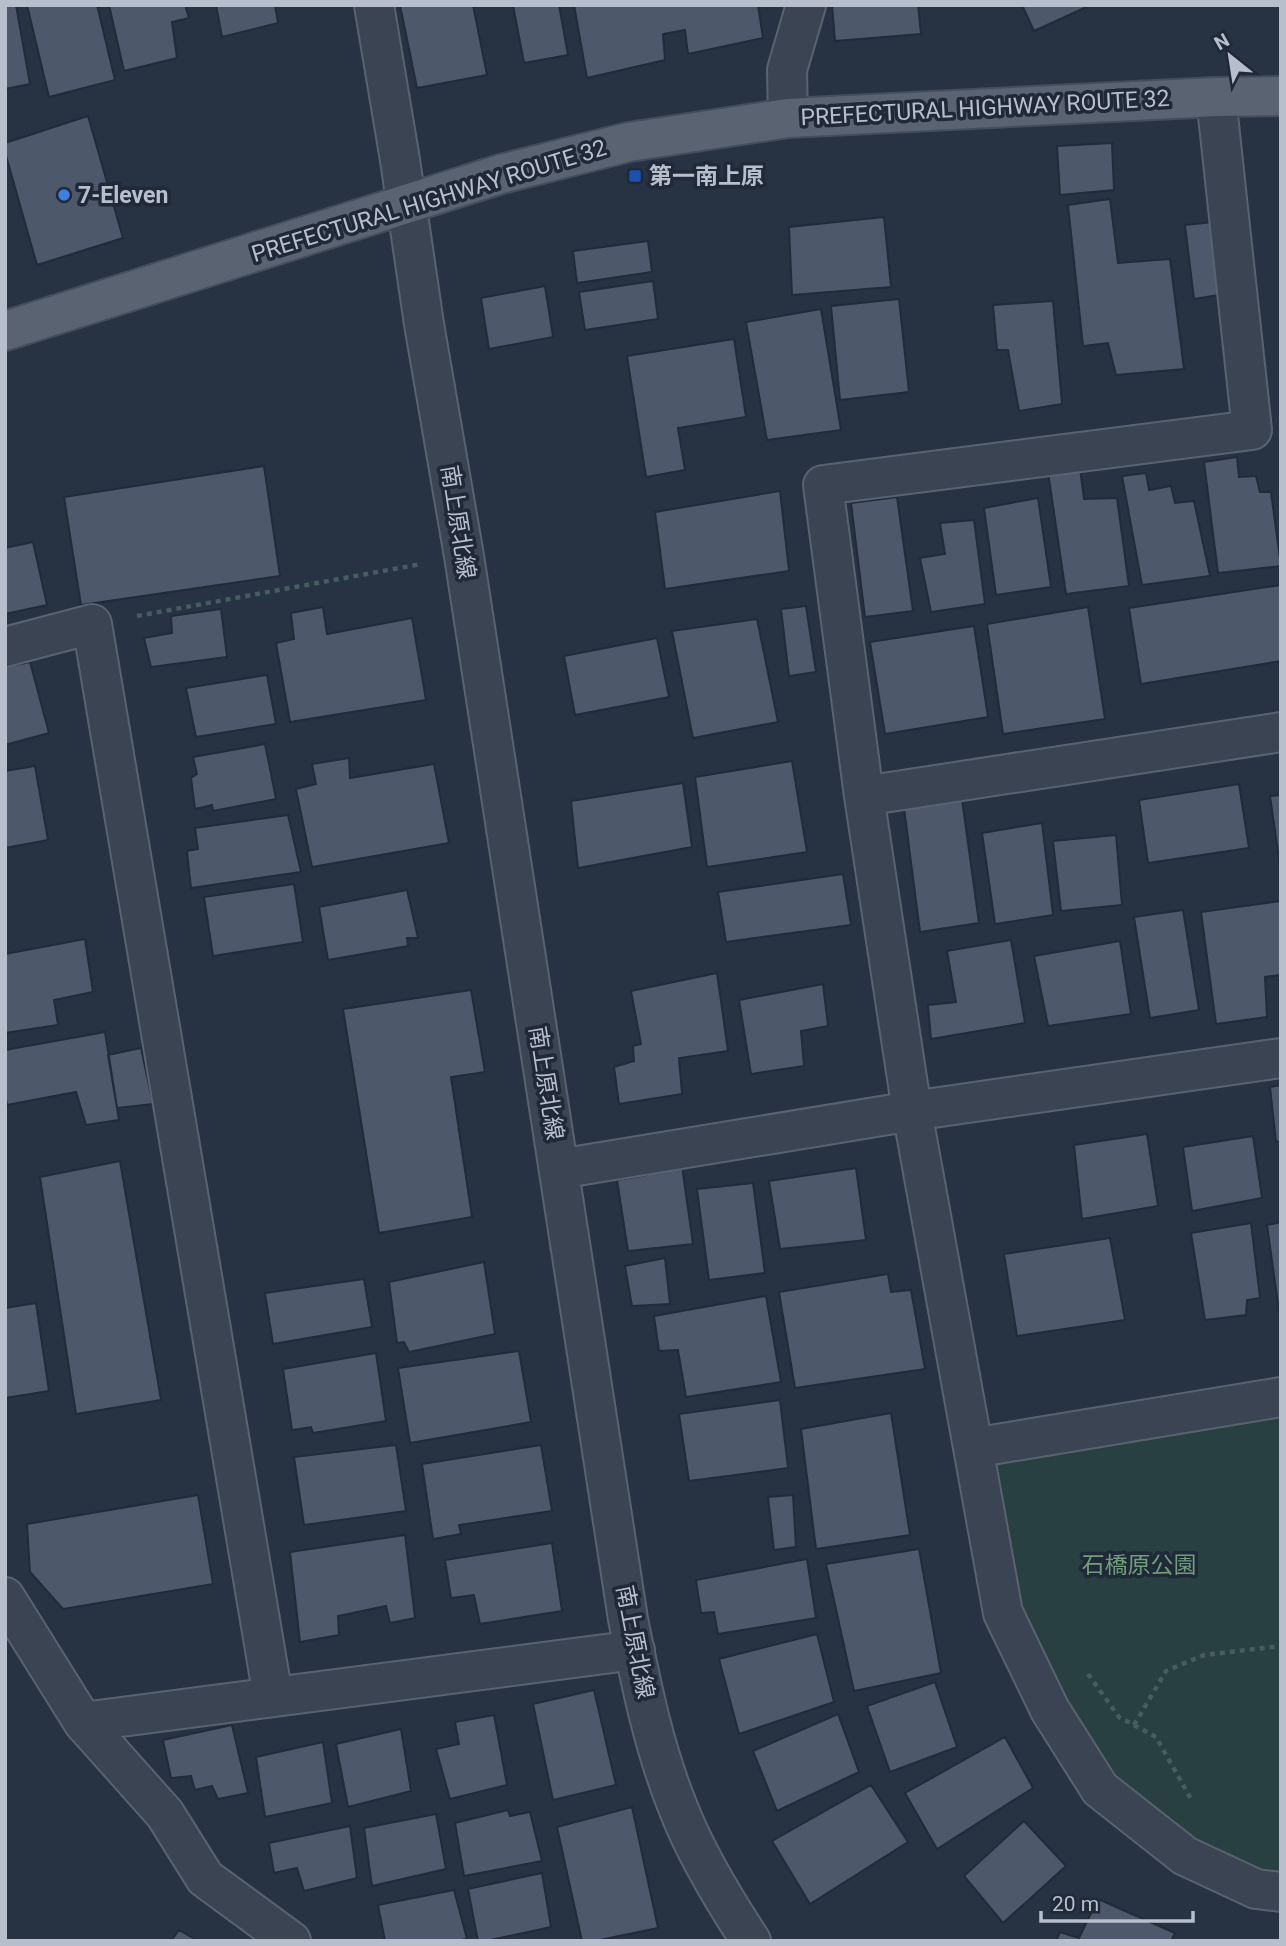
<svg xmlns="http://www.w3.org/2000/svg" width="1286" height="1946" font-family="Roboto,'Noto Sans JP',sans-serif">
<rect width="100%" height="100%" fill="#273242"/>
<path fill="#294043" d="M 1281,1397 L 1281,1877 L 1185,1856 L 1050,1710 L 973,1448 Z"/>
<path fill="#4d596b" stroke="#222b39" stroke-width="2" d="M 5,5 L 16,5 L 30,84 L 5,89 Z
M 27,5 L 97,5 L 115,80 L 49,97 Z
M 109,5 L 185,5 L 189,18 L 172,22 L 177,58 L 124,71 Z
M 216,5 L 275,5 L 278,23 L 222,37 Z
M 400,5 L 473,5 L 487,75 L 417,88 Z
M 513,5 L 559,5 L 568,55 L 524,63 Z
M 574,5 L 758,5 L 763,38 L 688,54 L 685,30 L 663,34 L 665,60 L 587,78 Z
M 832,5 L 918,5 L 921,34 L 835,41 Z
M 1022,5 L 1091,5 L 1034,31 Z
M 88,116 L 123,238 L 37,265 L 5,152 L 5,143 Z
M 1112,143 L 1114,190 L 1060,195 L 1057,146 Z
M 1110,199 L 1118,263 L 1170,259 L 1184,369 L 1116,375 L 1108,343 L 1083,346 L 1068,205 Z
M 884,217 L 891,287 L 792,295 L 789,227 Z
M 1214,222 L 1225,294 L 1194,299 L 1185,225 Z
M 648,241 L 652,272 L 577,283 L 573,251 Z
M 653,281 L 658,319 L 585,330 L 579,292 Z
M 545,286 L 553,337 L 489,349 L 481,298 Z
M 899,299 L 909,392 L 840,400 L 831,306 Z
M 1053,301 L 1062,404 L 1019,411 L 1008,350 L 997,350 L 993,305 Z
M 821,309 L 841,430 L 767,440 L 746,322 Z
M 734,339 L 746,417 L 678,428 L 685,470 L 646,477 L 627,356 Z
M 1237,457 L 1239,477 L 1256,476 L 1260,492 L 1271,492 L 1281,566 L 1218,573 L 1204,462 Z
M 264,466 L 280,576 L 81,605 L 64,497 Z
M 1080,468 L 1084,499 L 1117,498 L 1129,586 L 1066,594 L 1048,472 Z
M 1146,473 L 1149,490 L 1171,486 L 1175,503 L 1194,501 L 1210,576 L 1142,585 L 1122,476 Z
M 780,491 L 789,571 L 665,589 L 655,512 Z
M 897,497 L 913,611 L 865,617 L 851,503 Z
M 1038,498 L 1051,587 L 996,595 L 984,508 Z
M 974,520 L 985,604 L 931,612 L 920,558 L 945,554 L 940,523 Z
M 33,542 L 47,605 L 5,614 L 5,548 Z
M 1281,585 L 1281,661 L 1141,684 L 1129,608 Z
M 806,606 L 816,672 L 789,676 L 781,609 Z
M 323,607 L 327,634 L 412,618 L 426,700 L 290,722 L 276,643 L 294,639 L 291,613 Z
M 1088,607 L 1105,719 L 1003,734 L 987,624 Z
M 221,609 L 227,657 L 151,667 L 144,638 L 172,633 L 171,616 Z
M 757,619 L 778,722 L 693,738 L 672,631 Z
M 974,626 L 988,717 L 885,734 L 870,642 Z
M 657,638 L 669,697 L 575,715 L 564,656 Z
M 30,662 L 49,733 L 5,745 L 5,667 Z
M 267,675 L 276,724 L 196,737 L 186,688 Z
M 265,744 L 276,799 L 213,811 L 212,805 L 195,809 L 191,778 L 197,774 L 193,757 Z
M 349,758 L 350,778 L 434,764 L 449,843 L 312,867 L 296,789 L 316,784 L 312,764 Z
M 792,761 L 807,852 L 707,867 L 695,777 Z
M 35,766 L 48,840 L 5,848 L 5,771 Z
M 683,783 L 692,847 L 578,868 L 571,801 Z
M 1239,784 L 1249,848 L 1148,863 L 1139,800 Z
M 1281,795 L 1281,873 L 1270,796 Z
M 962,799 L 979,923 L 920,932 L 904,808 Z
M 288,815 L 301,872 L 191,888 L 187,851 L 198,849 L 195,828 Z
M 1042,823 L 1053,915 L 995,924 L 982,833 Z
M 1116,835 L 1122,905 L 1061,911 L 1053,841 Z
M 843,874 L 851,925 L 726,942 L 718,892 Z
M 294,884 L 303,942 L 213,956 L 204,897 Z
M 407,890 L 418,938 L 407,938 L 408,946 L 328,960 L 319,907 Z
M 1281,901 L 1281,975 L 1265,977 L 1267,1017 L 1216,1024 L 1201,912 Z
M 1183,910 L 1199,1010 L 1150,1018 L 1134,917 Z
M 85,939 L 93,992 L 54,1000 L 58,1025 L 5,1033 L 5,954 Z
M 1011,940 L 1025,1023 L 931,1039 L 928,1005 L 956,1002 L 947,951 Z
M 1120,941 L 1131,1014 L 1048,1026 L 1034,956 Z
M 717,973 L 728,1051 L 679,1058 L 682,1094 L 619,1104 L 614,1067 L 634,1061 L 633,1046 L 641,1044 L 631,991 Z
M 823,984 L 828,1026 L 801,1031 L 804,1066 L 751,1074 L 739,1000 Z
M 471,990 L 485,1072 L 451,1077 L 472,1217 L 379,1233 L 343,1009 Z
M 105,1032 L 119,1120 L 86,1125 L 76,1092 L 7,1105 L 5,1093 L 5,1050 Z
M 141,1048 L 153,1104 L 117,1108 L 108,1055 Z
M 1281,1085 L 1281,1141 L 1276,1142 L 1270,1087 Z
M 1147,1134 L 1158,1206 L 1082,1219 L 1074,1145 Z
M 1253,1136 L 1262,1198 L 1192,1211 L 1183,1147 Z
M 681,1159 L 693,1244 L 628,1251 L 617,1180 L 647,1175 L 646,1164 Z
M 120,1161 L 161,1400 L 76,1414 L 40,1177 Z
M 856,1168 L 866,1240 L 780,1249 L 769,1181 Z
M 753,1183 L 765,1273 L 709,1280 L 697,1189 Z
M 1281,1222 L 1281,1311 L 1279,1311 L 1267,1225 Z
M 1251,1223 L 1260,1298 L 1247,1300 L 1246,1315 L 1205,1320 L 1191,1233 Z
M 1110,1238 L 1125,1320 L 1017,1336 L 1004,1254 Z
M 665,1258 L 670,1304 L 632,1306 L 625,1266 Z
M 484,1262 L 495,1334 L 409,1352 L 404,1342 L 397,1343 L 389,1282 Z
M 888,1274 L 891,1292 L 911,1290 L 925,1369 L 795,1388 L 779,1292 Z
M 364,1279 L 372,1327 L 273,1344 L 265,1293 Z
M 766,1296 L 781,1382 L 686,1397 L 678,1350 L 659,1351 L 654,1316 Z
M 36,1303 L 49,1391 L 5,1398 L 5,1308 Z
M 519,1351 L 531,1422 L 410,1443 L 398,1368 Z
M 376,1353 L 386,1421 L 313,1433 L 311,1427 L 292,1430 L 283,1369 Z
M 780,1400 L 788,1468 L 689,1481 L 679,1414 Z
M 891,1413 L 910,1535 L 816,1549 L 801,1429 Z
M 396,1445 L 406,1511 L 304,1525 L 294,1457 Z
M 541,1445 L 552,1511 L 459,1525 L 461,1534 L 433,1539 L 422,1464 Z
M 198,1495 L 213,1584 L 63,1609 L 30,1572 L 27,1524 Z
M 793,1495 L 796,1547 L 774,1550 L 768,1497 Z
M 405,1535 L 415,1618 L 390,1623 L 386,1606 L 338,1616 L 339,1635 L 300,1642 L 290,1552 Z
M 552,1543 L 562,1611 L 480,1624 L 474,1595 L 451,1598 L 445,1560 Z
M 919,1549 L 941,1673 L 854,1691 L 826,1564 Z
M 807,1559 L 816,1618 L 718,1634 L 714,1612 L 701,1613 L 696,1580 Z
M 817,1634 L 834,1702 L 739,1734 L 719,1659 Z
M 935,1682 L 957,1747 L 890,1772 L 867,1706 Z
M 594,1690 L 616,1785 L 553,1800 L 533,1704 Z
M 838,1714 L 859,1772 L 777,1811 L 753,1751 Z
M 494,1715 L 507,1785 L 450,1799 L 436,1749 L 459,1744 L 455,1722 Z
M 232,1725 L 248,1793 L 218,1799 L 212,1786 L 195,1790 L 191,1776 L 171,1778 L 163,1740 Z
M 401,1729 L 411,1791 L 348,1807 L 336,1744 Z
M 1005,1737 L 1033,1788 L 937,1849 L 905,1793 Z
M 323,1742 L 332,1803 L 265,1817 L 256,1757 Z
M 871,1785 L 908,1842 L 810,1904 L 772,1841 Z
M 632,1807 L 658,1928 L 595,1941 L 582,1941 L 557,1827 Z
M 508,1810 L 510,1816 L 530,1812 L 542,1861 L 464,1876 L 455,1823 Z
M 436,1814 L 446,1869 L 372,1886 L 364,1828 Z
M 1024,1821 L 1066,1866 L 1003,1923 L 964,1876 Z
M 350,1826 L 357,1878 L 304,1891 L 297,1868 L 274,1873 L 269,1843 Z
M 542,1873 L 551,1927 L 486,1941 L 478,1941 L 468,1889 Z
M 454,1890 L 467,1939 L 455,1941 L 385,1941 L 378,1905 Z
M 1098,1899 L 1175,1933 L 1171,1941 L 1056,1941 L 1060,1932 L 1079,1938 Z
M 179,1930 L 198,1941 L 171,1941 Z"/>
<g fill="none" stroke-linecap="round" stroke-linejoin="round">
<defs>
<path id="minor" d="M 374,5 L 400,160 L 424,324 L 464,556 L 628,1619 C 641,1684 654,1749 679,1810 C 697,1856 724,1900 751,1941
M 1216,97 L 1252,430 L 823,485 L 864,796 L 912,1111 L 1003,1613 L 1050,1710 L 1100,1789 L 1185,1856 L 1256,1889 L 1281,1892
M 788,118 L 787,70 L 806,5
M 5,647 L 92,624 L 273,1697
M 864,796 L 1281,732
M 559,1169 L 912,1111 L 1281,1058
M 973,1448 L 1281,1397
M 5,1597 L 83,1722 L 165,1814 L 205,1878 L 291,1941
M 83,1722 L 635,1650"/>
<path id="major" d="M 5,331 L 501,174 L 629,142 L 788,118 L 1216,97 L 1281,96"/>
</defs>
<use href="#minor" stroke="#59626f" stroke-width="42"/>
<use href="#major" stroke="#454d5b" stroke-width="42"/>
<path stroke="#475c60" stroke-width="4.5" stroke-dasharray="5 5" stroke-linecap="butt" d="M 137,616 L 421,564
M 1088,1674 L 1119,1717 L 1156,1737 L 1191,1799
M 1134,1725 L 1166,1671 L 1204,1655 L 1281,1646"/>
<use href="#minor" stroke="#3b4452" stroke-width="38"/>
<use href="#major" stroke="#596372" stroke-width="38"/>
</g>
<rect fill="#1a4fb4" stroke="#202937" stroke-width="2.5" x="628" y="169" width="14" height="14" rx="3.5"/>
<circle fill="#3f7fe0" stroke="#202937" stroke-width="2.5" cx="64" cy="195" r="7"/>
<g text-anchor="middle" dominant-baseline="central" stroke-width="7" stroke-linejoin="round" paint-order="stroke">
<g font-size="23" fill="#b8bfcc" stroke="#202937">
<text transform="translate(985 108) rotate(-3)">PREFECTURAL HIGHWAY ROUTE 32</text>
<text transform="translate(429 201) rotate(-17)">PREFECTURAL HIGHWAY ROUTE 32</text>
<text transform="translate(458 522) rotate(81)">南上原北線</text>
<text transform="translate(546 1083) rotate(81)">南上原北線</text>
<text transform="translate(635 1642) rotate(79)">南上原北線</text>
</g>
<g font-size="23" font-weight="bold" fill="#b8bfcc" stroke="#202937" text-anchor="start">
<text x="649" y="176">第一南上原</text>
<text x="78" y="195">7-Eleven</text>
</g>
<g font-size="23" fill="#709d7b" stroke="#202937">
<text x="1139" y="1565">石橋原公園</text>
</g>
</g>
<rect width="1286" height="1946" fill="none" stroke="#b8bfcc" stroke-width="14"/>
<g transform="translate(1230 56) rotate(330)" stroke="#202937" stroke-width="5" paint-order="stroke">
<path d="M0-5L12 26L0 18L-12 26Z" fill="#b8bfcc"/>
<text y="-10" font-size="19" font-weight="bold" text-anchor="middle" fill="#b8bfcc">N</text>
</g>
<path d="M1041 1911v10h152v-10" fill="none" stroke="#b8bfcc" stroke-width="3.5"/>
<text x="1052" y="1911" font-size="21" fill="#b8bfcc" stroke="#202937" stroke-width="5" paint-order="stroke">20 m</text>
</svg>
